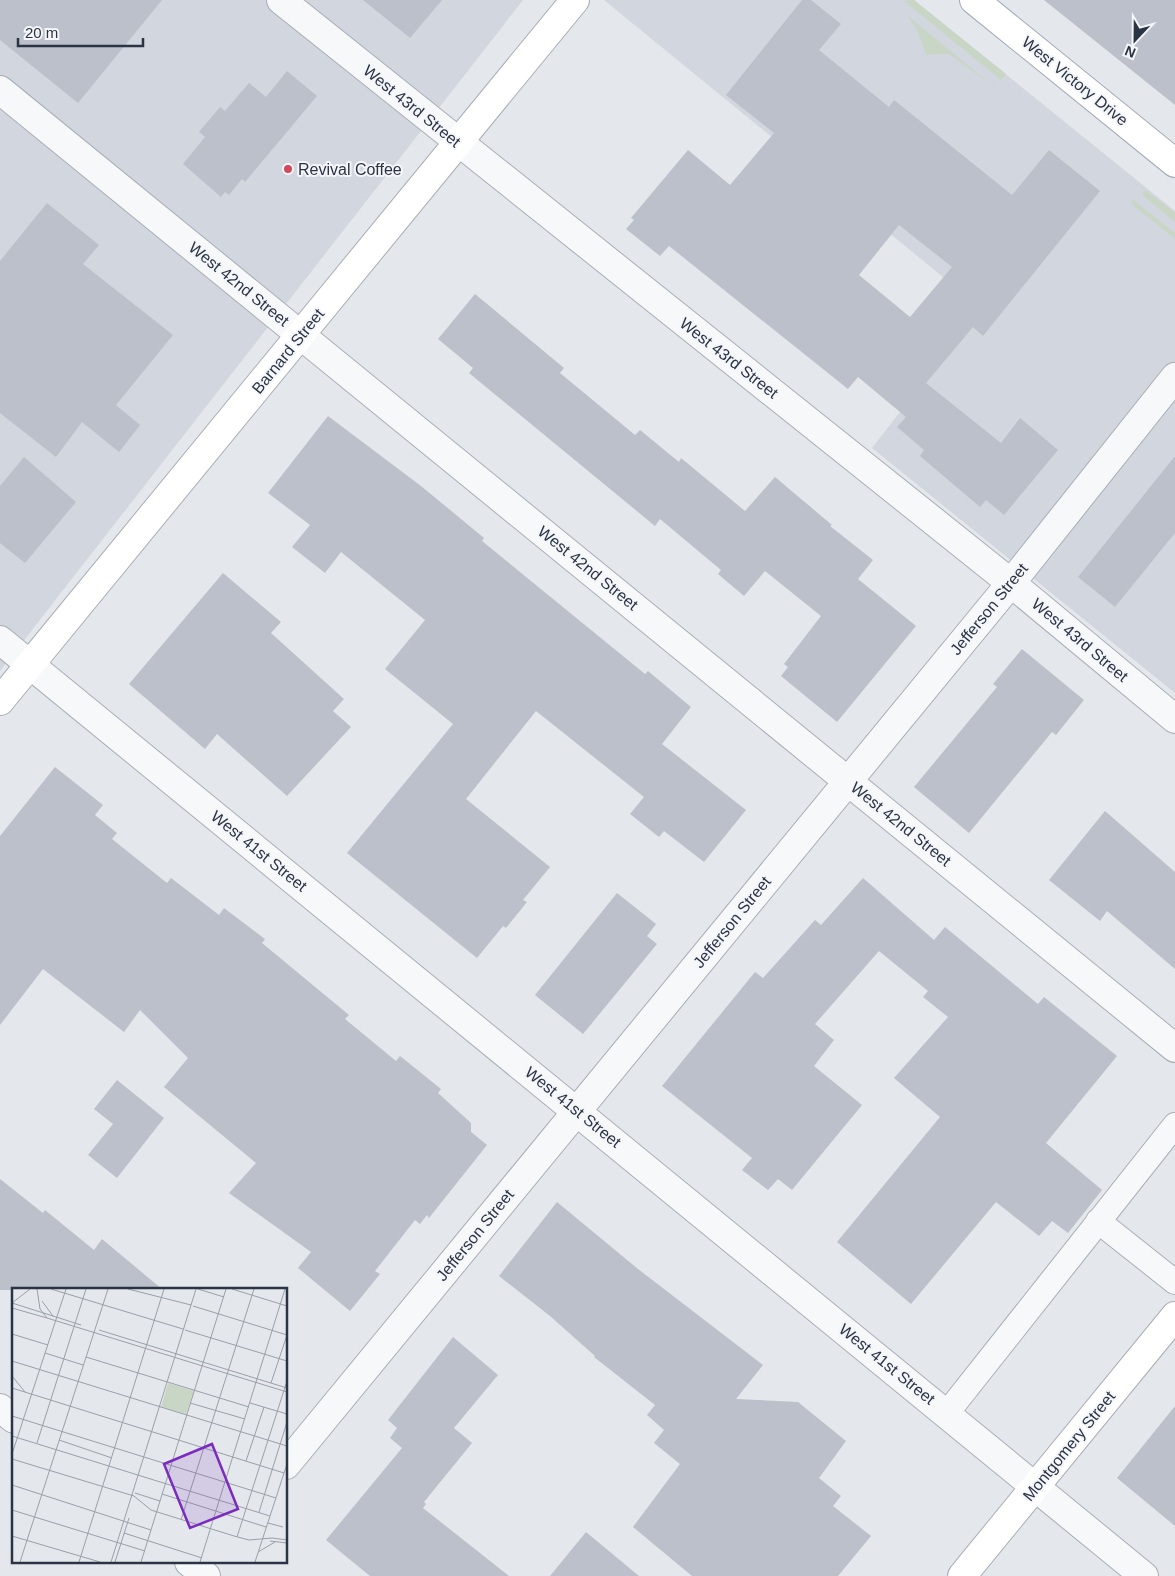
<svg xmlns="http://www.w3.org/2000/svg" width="1175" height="1576" font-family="Arial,sans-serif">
<rect width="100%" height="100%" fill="#e4e7ec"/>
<path fill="#d2d6de" d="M 0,0 L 523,0 L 0,671 Z
M 604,0 L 914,0 L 1175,211 L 1175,693 L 872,448 L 981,308 Z"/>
<path fill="#c9d6c5" d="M 914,0 L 1006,74 L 1001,80 L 904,1 Z
M 907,15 L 995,88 L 996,88 L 949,54 L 926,55 L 917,30 Z
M 1145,190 L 1175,213 L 1175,222 L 1142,195 Z
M 1133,200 L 1175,233 L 1175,239 L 1130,203 Z"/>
<path fill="#bbc0ca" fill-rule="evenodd" d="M 0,0 L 162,0 L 78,103 L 0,40 Z
M 363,0 L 442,0 L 410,38 Z
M 802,0 L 811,0 L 841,24 L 819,50 L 889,107 L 894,100 L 1012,195 L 1049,150 L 1100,191 L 983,336 L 973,327 L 926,383 L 1001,443 L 1020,418 L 1058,450 L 1004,515 L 986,500 L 980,507 L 920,456 L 924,450 L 897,427 L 906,417 L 858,377 L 848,389 L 669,246 L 660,256 L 626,229 L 634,220 L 631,218 L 688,150 L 730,185 L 774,133 L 726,95 ZM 899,225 L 952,267 L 910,317 L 859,275 Z
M 1044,0 L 1175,0 L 1175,105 Z
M 287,71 L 317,96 L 245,182 L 242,179 L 229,195 L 225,192 L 221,197 L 183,164 L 205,137 L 199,132 L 220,107 L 225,111 L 249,83 L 266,97 Z
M 47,203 L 99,245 L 83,264 L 173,335 L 116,405 L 140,425 L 119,452 L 82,422 L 56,457 L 0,413 L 0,261 Z
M 475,294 L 564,368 L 560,373 L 635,435 L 640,430 L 679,462 L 681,458 L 745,511 L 775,477 L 832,525 L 830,526 L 873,560 L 858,579 L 916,626 L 837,722 L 781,676 L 788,667 L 784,664 L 821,616 L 765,571 L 744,596 L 718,574 L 721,570 L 660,519 L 655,526 L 469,373 L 473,368 L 438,339 Z
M 328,416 L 421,486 L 484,538 L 482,541 L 645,674 L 648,671 L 691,707 L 662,744 L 746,810 L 704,862 L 664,831 L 659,837 L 630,814 L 644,797 L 536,711 L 466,799 L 550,867 L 523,900 L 527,902 L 506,928 L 503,926 L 477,958 L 347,853 L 453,724 L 385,669 L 425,620 L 341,552 L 325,573 L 292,547 L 310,525 L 268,493 Z
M 1175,456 L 1175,533 L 1115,607 L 1078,577 Z
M 24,457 L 76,502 L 25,563 L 0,543 L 0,486 Z
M 223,573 L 281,622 L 271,633 L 344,699 L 333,711 L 351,727 L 287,796 L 217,734 L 205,749 L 129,684 Z
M 1022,649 L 1084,700 L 1056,735 L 1052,732 L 969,833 L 914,787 L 997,687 L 993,684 Z
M 55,767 L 103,805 L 95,815 L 117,833 L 112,839 L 167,883 L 171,878 L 219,915 L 224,908 L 265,939 L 262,943 L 349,1015 L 345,1019 L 396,1061 L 400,1056 L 441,1089 L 438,1093 L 471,1123 L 471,1132 L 487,1145 L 429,1218 L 427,1215 L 420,1224 L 415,1220 L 375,1271 L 380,1274 L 350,1311 L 298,1268 L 311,1252 L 229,1193 L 256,1163 L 164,1087 L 188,1058 L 140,1010 L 124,1032 L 43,969 L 0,1025 L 0,836 Z
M 1105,811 L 1175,872 L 1175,969 L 1107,911 L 1100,921 L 1049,880 Z
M 863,878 L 934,940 L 945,927 L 1038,1004 L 1044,997 L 1117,1056 L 1046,1143 L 1102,1190 L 1068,1233 L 1052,1221 L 1039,1236 L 996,1202 L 911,1304 L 837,1242 L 940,1117 L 894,1078 L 948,1017 L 923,997 L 928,991 L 879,951 L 815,1024 L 834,1040 L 814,1066 L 862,1105 L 792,1190 L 778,1179 L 768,1190 L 742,1170 L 752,1158 L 662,1086 L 755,972 L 763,978 L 815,920 L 821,925 Z
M 617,893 L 656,924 L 647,936 L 657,944 L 583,1034 L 535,995 Z
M 117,1080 L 164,1118 L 117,1178 L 88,1155 L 113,1124 L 94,1109 Z
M 0,1179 L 43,1213 L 45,1210 L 94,1250 L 102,1239 L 163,1290 L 0,1290 Z
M 557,1202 L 638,1269 L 763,1365 L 736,1399 L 798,1402 L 846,1441 L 819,1478 L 841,1496 L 833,1506 L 871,1536 L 838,1576 L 692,1576 L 633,1527 L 680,1464 L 654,1443 L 664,1430 L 647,1415 L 655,1405 L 594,1357 L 595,1356 L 550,1316 L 499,1276 Z
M 453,1337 L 498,1375 L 454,1428 L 472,1443 L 424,1502 L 426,1504 L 423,1508 L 509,1576 L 370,1576 L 326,1540 L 402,1448 L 390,1438 L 397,1428 L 388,1420 Z
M 1175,1406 L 1175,1526 L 1117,1478 Z
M 586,1532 L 639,1576 L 550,1576 Z"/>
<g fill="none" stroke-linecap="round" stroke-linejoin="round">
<defs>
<path id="lane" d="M 1098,1221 L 1175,1282
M 947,1413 L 1175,1125"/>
<path id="street" d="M 281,0 L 1011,583 L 1175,719
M 0,90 L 1175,1048
M 0,640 L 1144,1576
M 0,1408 L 14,1419
M 286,1465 L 1011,583 L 1175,377
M 189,1562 L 206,1576"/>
<path id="secondary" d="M 0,701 L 575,0
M 962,1576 L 1175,1316"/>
<path id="primary" d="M 974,0 L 1175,163"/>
</defs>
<use href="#lane" stroke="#a9aeb7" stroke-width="26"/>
<use href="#street" stroke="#a9aeb7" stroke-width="30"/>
<use href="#secondary" stroke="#a9aeb7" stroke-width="30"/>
<use href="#primary" stroke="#a3abb8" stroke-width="30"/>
<use href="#lane" stroke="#f7f8fa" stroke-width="24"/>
<use href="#street" stroke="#f7f8fa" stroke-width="28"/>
<use href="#secondary" stroke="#fff" stroke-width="28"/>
<use href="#primary" stroke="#fff" stroke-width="28"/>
</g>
<circle fill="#d1495b" stroke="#f4f6f9" stroke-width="2" cx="288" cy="169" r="5"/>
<g text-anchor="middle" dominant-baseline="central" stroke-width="4" stroke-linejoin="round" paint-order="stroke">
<g font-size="16" fill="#2b3445" stroke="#f4f6f9">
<text transform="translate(1075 81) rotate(39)">West Victory Drive</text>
<text transform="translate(412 106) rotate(39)">West 43rd Street</text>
<text transform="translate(239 284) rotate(39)">West 42nd Street</text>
<text transform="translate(288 351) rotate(-51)">Barnard Street</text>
<text transform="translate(729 358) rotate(38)">West 43rd Street</text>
<text transform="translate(588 568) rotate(39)">West 42nd Street</text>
<text transform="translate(989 609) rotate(-51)">Jefferson Street</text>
<text transform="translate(1080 640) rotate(40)">West 43rd Street</text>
<text transform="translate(901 824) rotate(39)">West 42nd Street</text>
<text transform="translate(259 851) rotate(39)">West 41st Street</text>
<text transform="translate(732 922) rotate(-51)">Jefferson Street</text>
<text transform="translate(573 1107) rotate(39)">West 41st Street</text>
<text transform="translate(475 1235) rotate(-51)">Jefferson Street</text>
<text transform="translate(887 1364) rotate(39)">West 41st Street</text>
<text transform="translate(1069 1446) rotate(-51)">Montgomery Street</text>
</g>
<g font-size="16" fill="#2b3445" stroke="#f4f6f9" text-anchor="start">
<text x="298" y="169">Revival Coffee</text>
</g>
</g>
<g transform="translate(12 1288)">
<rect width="275" height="275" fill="#e4e7ec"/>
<path d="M 156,95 L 182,103 L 174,126 L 149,119 Z" fill="#c9d6c5"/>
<path fill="none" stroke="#9a9fa9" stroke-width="1" d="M 25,1 L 28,21 L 35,30 L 275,104M 39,1 L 171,41M 116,1 L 179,17M 186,1 L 212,9M 220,1 L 275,18M 30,13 L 41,28 L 69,37M 0,15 L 41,28M 0,15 L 18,1M 181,18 L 275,47M 0,20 L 35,30M 87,42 L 275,100M 173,42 L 275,73M 0,46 L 36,57M 33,65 L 71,77M 74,69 L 237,119M 0,73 L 275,158M 0,88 L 13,104M 259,95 L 275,47M 0,100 L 272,185M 178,115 L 233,131M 238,115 L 275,126M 0,128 L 264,210M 0,148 L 258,228M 47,152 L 100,170M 25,155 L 74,1M 0,166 L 54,1M 0,171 L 122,208 L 139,222 L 222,248 L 237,252 L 260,250 L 275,252M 234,173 L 252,119M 0,197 L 139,242M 123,205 L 148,213M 150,206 L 254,239M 0,222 L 133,263M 247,224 L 275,134M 169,232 L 242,1M 256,235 L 271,239M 112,245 L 190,270M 0,248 L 88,274M 225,249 L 275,93M 258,253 L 275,255M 246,264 L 263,254M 8,274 L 96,1M 67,274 L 152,1M 99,274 L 184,1M 103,274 L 117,230M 129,274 L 214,1M 188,274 L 273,1M 243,274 L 275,176"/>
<path fill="#7b2cbf" fill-opacity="0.15" stroke="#7b2cbf" stroke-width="2.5" d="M 200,156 L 226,221 L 178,240 L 152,176 Z"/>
<rect width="275" height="275" fill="none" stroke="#2b3445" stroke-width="2.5"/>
</g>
<g transform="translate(1135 40) rotate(202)" stroke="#f4f6f9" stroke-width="4" paint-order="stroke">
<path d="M0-4L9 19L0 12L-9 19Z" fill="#2b3445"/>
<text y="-8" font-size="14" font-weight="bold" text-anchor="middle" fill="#2b3445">N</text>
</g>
<path d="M18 38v8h125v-8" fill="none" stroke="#2b3445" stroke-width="2.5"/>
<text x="25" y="38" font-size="15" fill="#2b3445" stroke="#f4f6f9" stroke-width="4" paint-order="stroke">20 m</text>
</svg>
